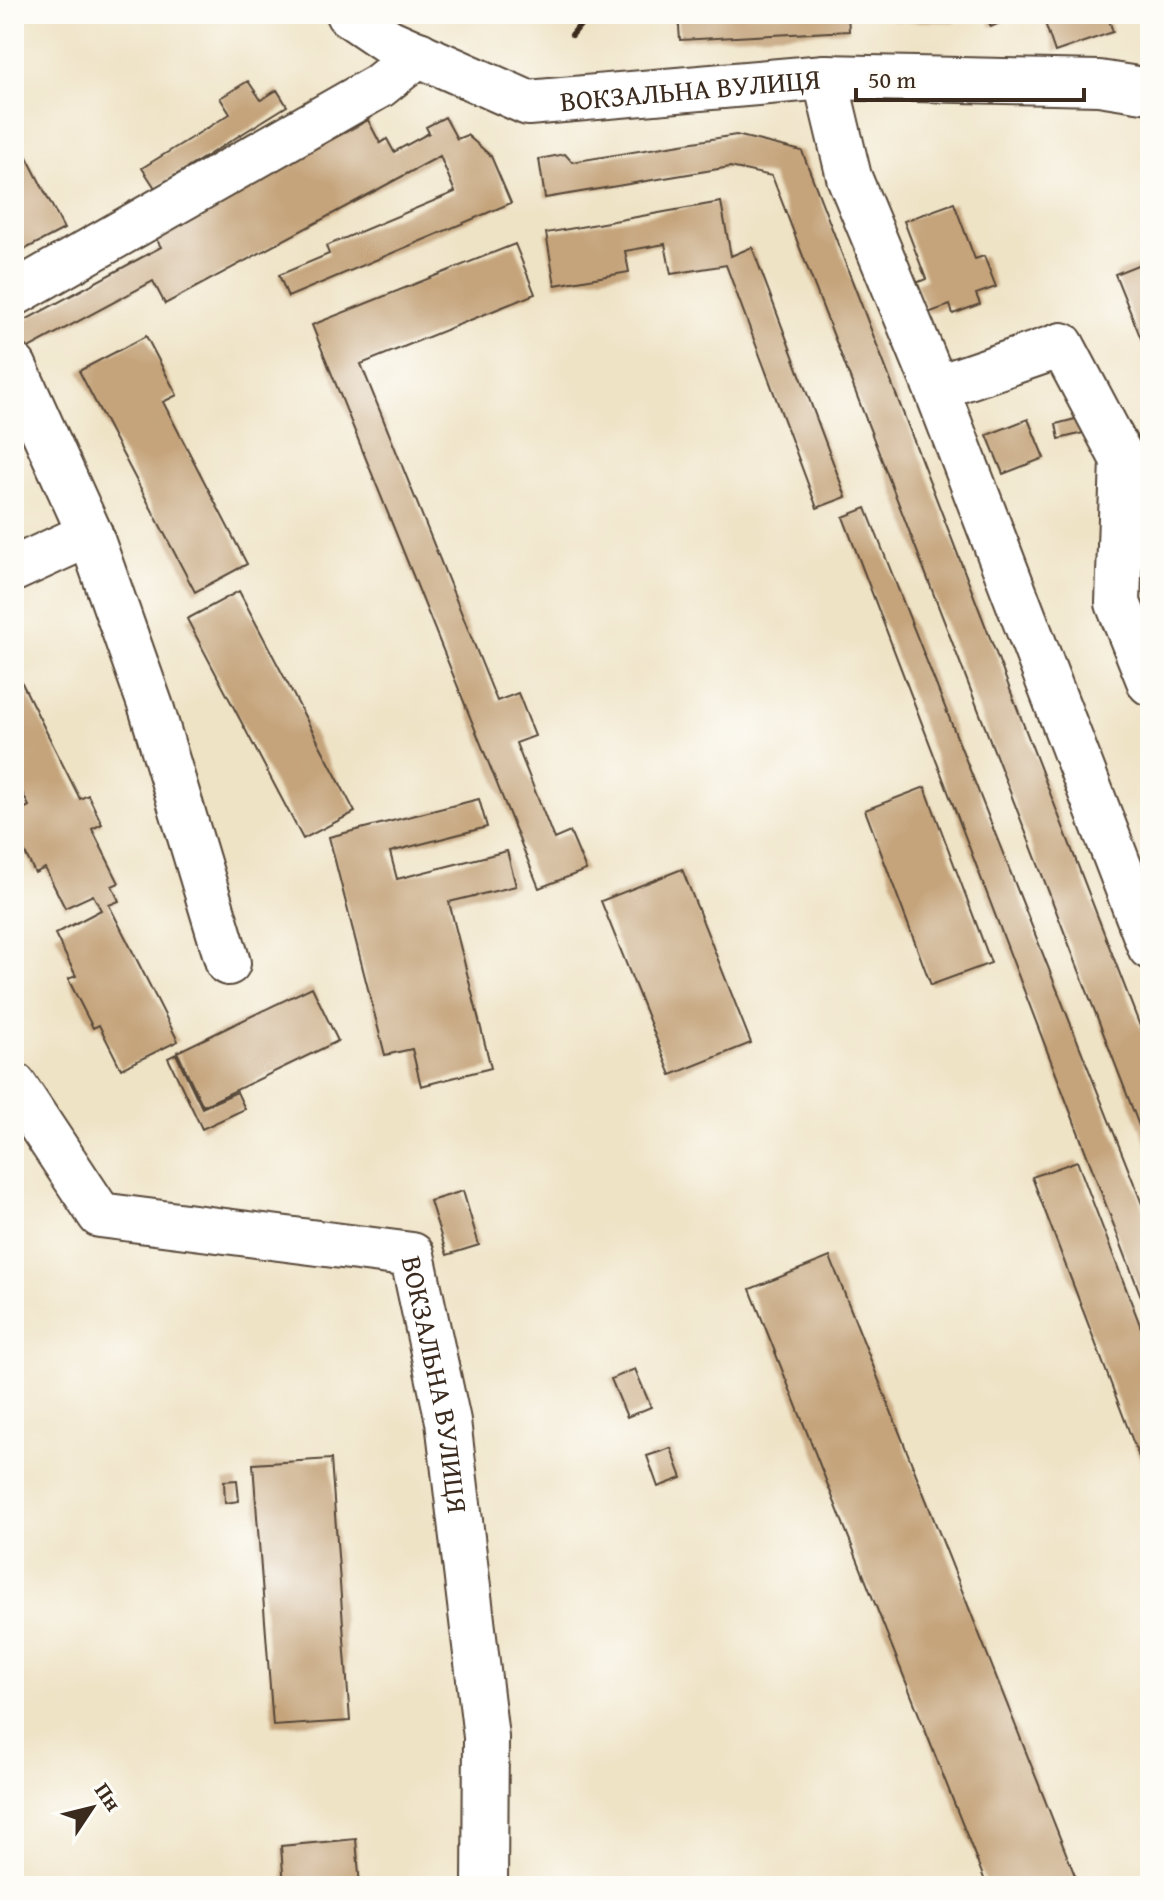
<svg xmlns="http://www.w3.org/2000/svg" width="1164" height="1900" font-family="'Gentium Book Plus',serif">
<rect width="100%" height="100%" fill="#fdfcf7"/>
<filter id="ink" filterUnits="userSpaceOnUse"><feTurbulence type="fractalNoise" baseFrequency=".0125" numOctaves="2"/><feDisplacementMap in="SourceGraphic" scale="16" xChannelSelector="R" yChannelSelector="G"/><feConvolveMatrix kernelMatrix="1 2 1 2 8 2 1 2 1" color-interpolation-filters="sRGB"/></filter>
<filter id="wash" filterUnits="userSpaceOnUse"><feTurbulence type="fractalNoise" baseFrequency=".006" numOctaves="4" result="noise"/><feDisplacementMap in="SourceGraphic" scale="32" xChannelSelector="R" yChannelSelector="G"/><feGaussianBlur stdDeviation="1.8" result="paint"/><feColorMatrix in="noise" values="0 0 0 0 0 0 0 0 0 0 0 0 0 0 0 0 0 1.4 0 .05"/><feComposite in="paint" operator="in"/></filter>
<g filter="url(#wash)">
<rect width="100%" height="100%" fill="#efe3c6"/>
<g id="blocks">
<path fill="#c5a47c" d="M 678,14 L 848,14 L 849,31 L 680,40 Z
M 892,14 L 955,14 L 955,22 L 892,21 Z
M 985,14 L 1019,14 L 991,27 Z
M 1042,14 L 1107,14 L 1113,32 L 1055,52 Z
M 248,81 L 261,100 L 277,90 L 287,106 L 155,188 L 142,168 L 230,114 L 220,98 Z
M 445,117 L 457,139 L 467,135 L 491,156 L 511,203 L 288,297 L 279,275 L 329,254 L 326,246 L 455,192 L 440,156 L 165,304 L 153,281 L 25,350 L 14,329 L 14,326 L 161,247 L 154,235 L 368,120 L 380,143 L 387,139 L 394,152 L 429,133 L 426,127 Z
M 14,132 L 64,229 L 14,255 Z
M 736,135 L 802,151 L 1150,1052 L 1150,1154 L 772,176 L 730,167 L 545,198 L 539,159 L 565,154 L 572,162 Z
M 721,202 L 731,256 L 752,247 L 846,497 L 817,508 L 726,265 L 671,274 L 665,244 L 625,251 L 629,272 L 555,285 L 546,233 Z
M 954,203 L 975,259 L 984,256 L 996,287 L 976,294 L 980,304 L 953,314 L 950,305 L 928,313 L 916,283 L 926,279 L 904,221 Z
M 515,244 L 535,294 L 361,364 L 497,701 L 518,693 L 535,736 L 516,743 L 554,839 L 570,832 L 586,870 L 539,888 L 312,325 Z
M 1150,260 L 1150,361 L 1115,274 Z
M 146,336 L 177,395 L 163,402 L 247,564 L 195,592 L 79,371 Z
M 1079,418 L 1083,433 L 1059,439 L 1056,424 Z
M 1028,419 L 1044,458 L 1003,474 L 987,435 Z
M 866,508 L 1150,1224 L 1150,1320 L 843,517 Z
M 239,591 L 355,812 L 303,839 L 187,619 Z
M 14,667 L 80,799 L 88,795 L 102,824 L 92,829 L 119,883 L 112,886 L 119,901 L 109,905 L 178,1041 L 121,1069 L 99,1025 L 93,1028 L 68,979 L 76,976 L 55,934 L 101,910 L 93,895 L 65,908 L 45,868 L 35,873 L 14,831 L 14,814 L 29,806 L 14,776 Z
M 925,787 L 991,963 L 931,985 L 865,810 Z
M 479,799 L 487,827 L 390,852 L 397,879 L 507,851 L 516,886 L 449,902 L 491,1068 L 421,1086 L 412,1049 L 385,1055 L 329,837 Z
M 682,869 L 751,1043 L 671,1075 L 601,901 Z
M 312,987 L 338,1041 L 203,1106 L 177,1052 Z
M 176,1054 L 202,1108 L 237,1092 L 245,1109 L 202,1129 L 168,1058 Z
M 1077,1161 L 1150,1351 L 1150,1486 L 1032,1177 Z
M 463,1191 L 479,1245 L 447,1255 L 430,1201 Z
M 830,1257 L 1079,1886 L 987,1886 L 750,1289 Z
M 635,1369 L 651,1407 L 627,1417 L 611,1379 Z
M 671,1448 L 682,1478 L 658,1487 L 647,1456 Z
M 331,1459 L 350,1721 L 273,1726 L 253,1464 Z
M 237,1480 L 239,1501 L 225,1503 L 224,1481 Z
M 356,1839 L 360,1886 L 284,1886 L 281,1846 Z"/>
</g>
</g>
<g filter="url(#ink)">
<use href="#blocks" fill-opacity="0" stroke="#564637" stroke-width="2"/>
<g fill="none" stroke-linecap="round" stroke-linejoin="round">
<defs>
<g id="minor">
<path id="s1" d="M 348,14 L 388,41 L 528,103 L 825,77 L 1099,83 L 1150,91"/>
<path d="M 825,77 L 849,177 L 936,388 L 1150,947"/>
<path d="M 14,294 L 379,86 L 419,54"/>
<path d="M 14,366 L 90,534 L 152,710 L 228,963"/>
<path d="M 936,388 L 1062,345 L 1123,460 L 1118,603 L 1150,683"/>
<path d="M 14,569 L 90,534"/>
<path id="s2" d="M 14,1085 L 100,1215 L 412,1255 L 448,1421 L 486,1737 L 485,1886"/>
</g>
</defs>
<use href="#minor" stroke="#564637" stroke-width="48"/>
<use href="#minor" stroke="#fff" stroke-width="44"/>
<path stroke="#3b2a1e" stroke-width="6" d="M 572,35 L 589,14"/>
</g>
</g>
<g text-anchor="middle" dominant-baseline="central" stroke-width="7" stroke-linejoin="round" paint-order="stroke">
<g font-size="28" fill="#3b2a1e" stroke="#fdfcf7">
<text stroke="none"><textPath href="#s1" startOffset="364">ВОКЗАЛЬНА ВУЛИЦЯ</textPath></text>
<text stroke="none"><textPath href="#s2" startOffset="602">ВОКЗАЛЬНА ВУЛИЦЯ</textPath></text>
</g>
</g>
<rect width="1164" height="1900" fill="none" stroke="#fdfcf7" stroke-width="48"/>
<g transform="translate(92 1808) rotate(55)" stroke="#fdfcf7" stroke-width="6" paint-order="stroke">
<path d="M0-6L14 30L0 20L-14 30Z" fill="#3b2a1e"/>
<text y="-12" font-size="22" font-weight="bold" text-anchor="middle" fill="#3b2a1e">Пн</text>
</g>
<path d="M856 88v12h228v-12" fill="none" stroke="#3b2a1e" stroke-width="4"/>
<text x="868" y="88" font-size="24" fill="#3b2a1e" stroke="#fdfcf7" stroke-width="6" paint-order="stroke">50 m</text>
</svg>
